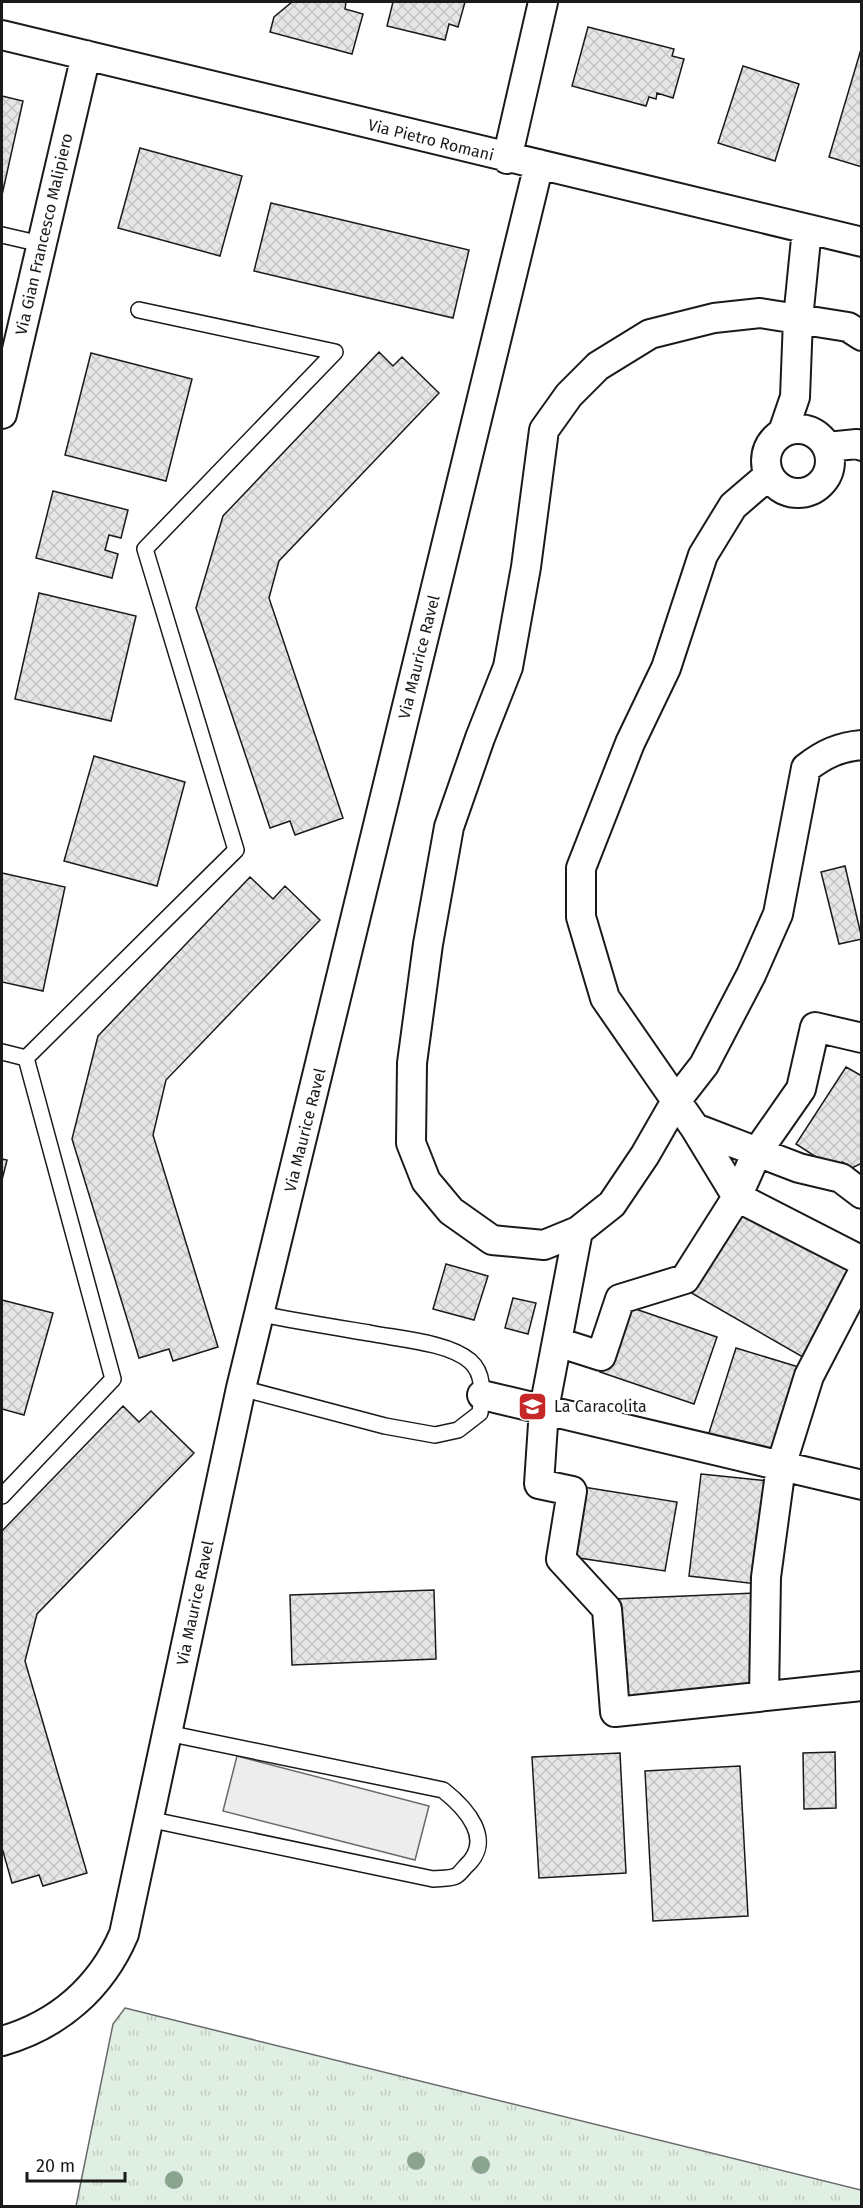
<svg xmlns="http://www.w3.org/2000/svg" width="863" height="2208" font-family="'Fira Sans',sans-serif">
<defs>
<pattern id="grass-tufts" width="24" height="20" patternUnits="userSpaceOnUse" patternTransform="scale(1.5)"><rect width="24" height="20" fill="#e0efe3"/><path d="M3 7l-1-3M5 7V3M7 7l1-3M15 17l-1-3M17 17v-4M19 17l1-3" fill="none" stroke="#c0ccc2"/></pattern>
<pattern id="building-cross-hatch" width="8" height="8" patternUnits="userSpaceOnUse" patternTransform="scale(1.5)"><rect width="8" height="8" fill="#e6e6e6"/><path d="M0 0l8 8M0 8l8-8" fill="none" stroke="#c5c5c5"/></pattern>
</defs>
<rect width="100%" height="100%" fill="#fff"/>
<path fill="url(#grass-tufts)" stroke="#6a6a6a" stroke-width="1.5" d="M 125,2008 L 861,2190 L 861,2206 L 76,2206 L 113,2024 Z"/>
<path fill="#ededed" stroke="#6a6a6a" stroke-width="1.5" d="M 237,1756 L 429,1806 L 415,1860 L 223,1811 Z"/>
<path fill="url(#building-cross-hatch)" stroke="#1a1a1a" stroke-width="1.5" d="M 292,2 L 346,2 L 345,9 L 363,14 L 352,54 L 270,32 L 274,17 Z
M 393,2 L 465,2 L 458,27 L 449,24 L 445,40 L 387,26 Z
M 588,27 L 674,49 L 672,56 L 684,59 L 673,98 L 657,93 L 656,99 L 649,97 L 646,106 L 572,86 Z
M 862,46 L 862,167 L 829,157 Z
M 743,66 L 799,84 L 775,161 L 718,143 Z
M 2,96 L 23,101 L 2,195 Z
M 140,148 L 242,176 L 220,256 L 118,228 Z
M 271,203 L 469,250 L 453,318 L 254,271 Z
M 379,352 L 393,366 L 402,357 L 439,393 L 279,561 L 269,598 L 343,818 L 295,835 L 290,821 L 270,828 L 196,608 L 223,516 Z
M 91,353 L 192,379 L 166,481 L 65,455 Z
M 53,491 L 128,510 L 121,538 L 109,535 L 105,550 L 118,554 L 112,578 L 36,558 Z
M 39,593 L 136,616 L 111,721 L 15,699 Z
M 94,756 L 185,782 L 157,886 L 64,861 Z
M 845,866 L 862,939 L 839,944 L 821,872 Z
M 2,873 L 65,887 L 43,991 L 2,982 Z
M 250,877 L 273,899 L 285,886 L 320,920 L 166,1080 L 153,1135 L 218,1347 L 173,1361 L 169,1349 L 139,1358 L 72,1139 L 98,1036 Z
M 846,1067 L 862,1076 L 862,1163 L 852,1168 L 842,1162 L 836,1170 L 796,1144 Z
M 2,1159 L 7,1160 L 2,1180 Z
M 740,1201 L 860,1270 L 808,1360 L 688,1291 Z
M 446,1264 L 488,1276 L 474,1320 L 433,1309 Z
M 513,1298 L 536,1303 L 528,1334 L 505,1328 Z
M 2,1300 L 53,1313 L 24,1415 L 2,1409 Z
M 624,1305 L 717,1337 L 694,1404 L 600,1372 Z
M 736,1348 L 802,1368 L 774,1460 L 707,1439 Z
M 123,1406 L 139,1422 L 151,1411 L 194,1453 L 37,1614 L 25,1661 L 87,1873 L 43,1886 L 39,1875 L 12,1883 L 2,1848 L 2,1531 Z
M 701,1474 L 769,1481 L 757,1584 L 689,1576 Z
M 577,1486 L 677,1502 L 665,1571 L 566,1556 Z
M 434,1590 L 436,1659 L 292,1665 L 290,1595 Z
M 755,1593 L 760,1695 L 619,1701 L 615,1599 Z
M 835,1752 L 836,1808 L 804,1809 L 803,1753 Z
M 620,1753 L 626,1873 L 539,1878 L 532,1757 Z
M 740,1766 L 748,1916 L 653,1921 L 645,1771 Z"/>
<g fill="none" stroke-linecap="round" stroke-linejoin="round">
<defs>
<path id="lane" d="M 2,235 L 41,244
M 2,1052 L 26,1058
M 241,1388 L 385,1426 L 435,1435 L 458,1430 L 480,1413 C 482,1395 485,1374 470,1361 C 448,1342 398,1339 369,1333 C 333,1327 296,1321 260,1314
M 2,1496 L 113,1379 L 26,1058 L 236,850 L 145,549 L 335,352 L 139,310
M 148,1819 L 433,1879 C 440,1878 450,1879 456,1876 C 460,1874 463,1869 466,1866 C 495,1840 466,1808 443,1790 L 167,1733"/>
<path id="street" d="M 2,35 L 862,242
M 507,159 L 543,2
M 862,336 L 848,327 L 760,313 L 714,318 L 650,334 L 598,366 L 569,395 L 544,430 L 526,567 L 508,667 L 480,738 L 449,827 L 428,944 L 412,1063 L 411,1143 L 426,1181 L 451,1211 L 492,1240 L 544,1245 L 578,1231 L 612,1204 L 645,1155 L 676,1101 L 704,1065 L 751,975 L 778,914 L 806,768 C 824,754 839,747 862,745
M 2,414 L 86,55
M766 461a32 32 0 1 1 64 0a32 32 0 1 1-64 0Z
M 783,432 L 795,397 L 798,319 L 807,229
M 827,447 L 857,444 L 862,446
M 768,476 L 733,506 L 703,555 L 666,668 L 630,743 L 581,868 L 581,917 L 605,998 L 695,1128 L 799,1168 L 841,1178 L 862,1194
M 695,1128 L 737,1197 L 862,1261
M 578,1231 L 544,1409 L 539,1484 L 572,1491 L 561,1559 L 607,1609 L 615,1712 L 862,1686
M 557,1342 L 601,1356 L 620,1299 L 685,1279 L 737,1197 L 757,1152 L 801,1089 L 815,1027 L 862,1038
M 482,1395 L 862,1485
M 764,1696 L 766,1577 L 781,1466 L 809,1376 L 862,1274
M 2,2041 C 58,2025 101,1988 124,1934 L 241,1388 L 539,164"/>
</defs>
<use href="#lane" stroke="#1a1a1a" stroke-width="18"/>
<use href="#street" stroke="#1a1a1a" stroke-width="32"/>
<use href="#lane" stroke="#fff" stroke-width="15"/>
<use href="#street" stroke="#fff" stroke-width="28"/>
</g>
<g fill="#8aa48f">
<circle cx="416" cy="2161" r="9"/>
<circle cx="481" cy="2165" r="9"/>
<circle cx="174" cy="2180" r="9"/>
</g>
<defs>
<symbol id="school-square" viewBox="-11 -11 22 22"><rect x="-9" y="-9" width="18" height="18" rx="4" fill="#c62828" stroke="#fff"/><path d="M0-5L7-2L0 1L-7-2ZM-4 1L0 2.5L4 1V4Q0 6-4 4Z" fill="#fff"/></symbol>
</defs>
<g fill-rule="evenodd">
<use href="#school-square" x="516" y="1390" width="33" height="33"/>
</g>
<g text-anchor="middle" dominant-baseline="central" stroke-width="4.5" stroke-linejoin="round" paint-order="stroke">
<g font-size="16" fill="#1a1a1a" stroke="#fff">
<text transform="translate(431 140) rotate(14)">Via Pietro Romani</text>
<text transform="translate(44 234) rotate(-77)">Via Gian Francesco Malipiero</text>
<text transform="translate(419 657) rotate(-76)">Via Maurice Ravel</text>
<text transform="translate(305 1130) rotate(-76)">Via Maurice Ravel</text>
<text transform="translate(195 1603) rotate(-78)">Via Maurice Ravel</text>
</g>
<g font-size="16" fill="#1a1a1a" stroke="#fff" text-anchor="start">
<text x="554" y="1406">La Caracolita</text>
</g>
</g>
<rect width="863" height="2208" fill="none" stroke="#1a1a1a" stroke-width="6"/>
<path d="M27 2172v9h98v-9" fill="none" stroke="#1a1a1a" stroke-width="3"/>
<text x="36" y="2172" font-size="18" fill="#1a1a1a" stroke="#ffffff" stroke-width="4.5" paint-order="stroke">20 m</text>
</svg>
